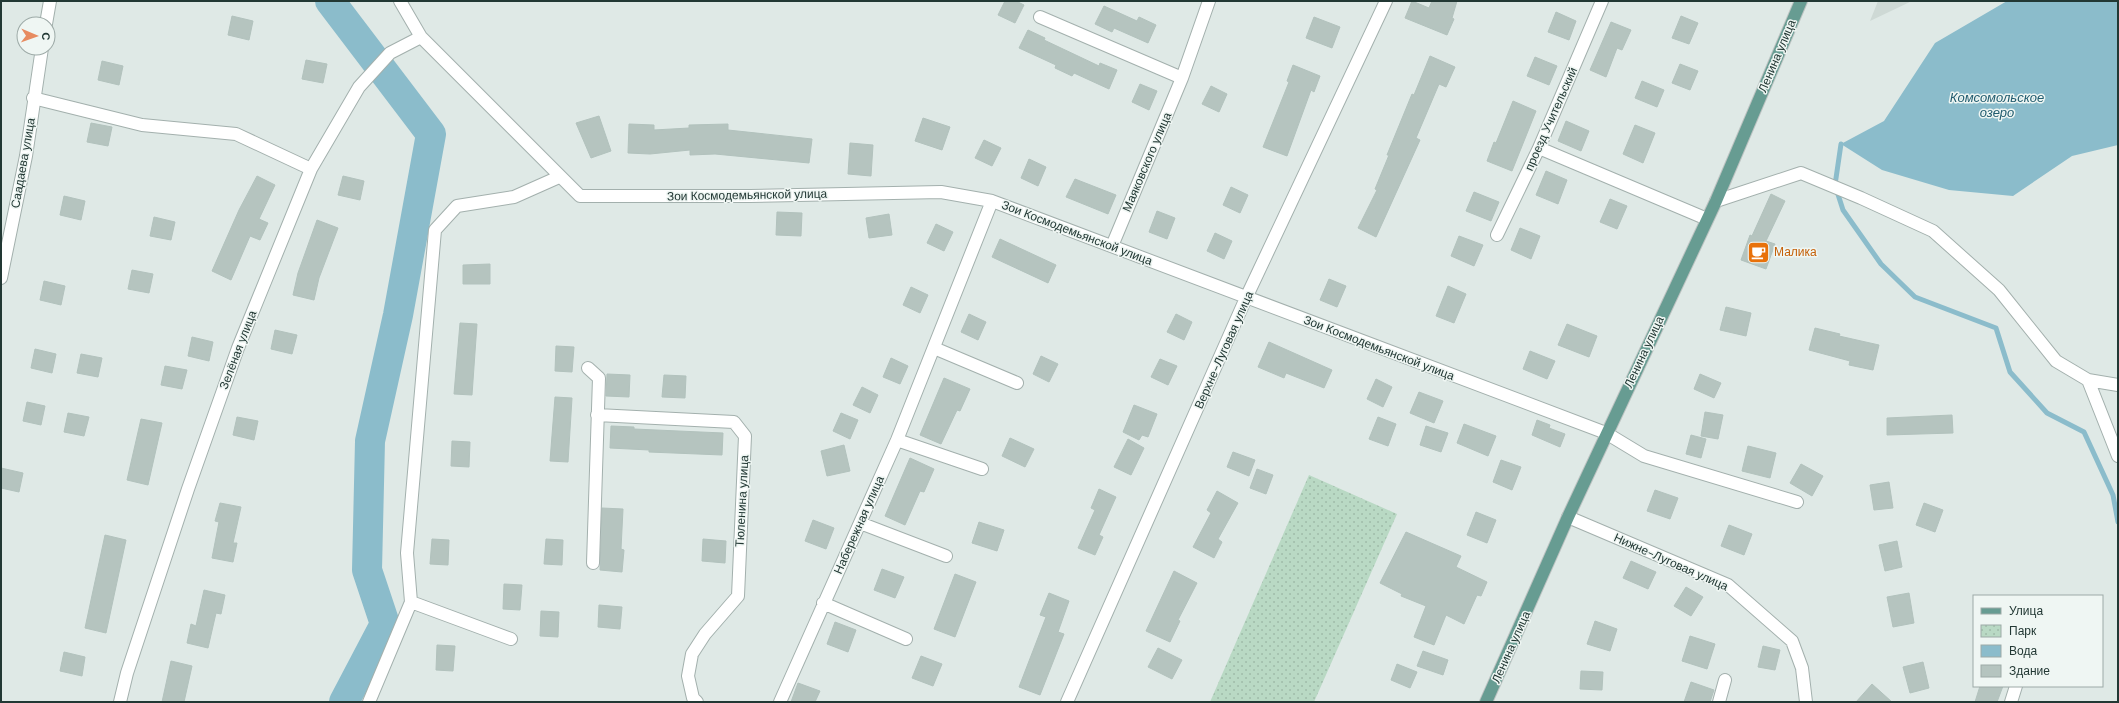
<svg xmlns="http://www.w3.org/2000/svg" width="2119" height="703" font-family="'DM Sans',sans-serif">
<defs>
<pattern id="park-dots" width="8" height="8" patternUnits="userSpaceOnUse"><rect width="8" height="8" fill="#b9d9c4"/><path d="M2 2h.1M6 6h.1" fill="none" stroke="#9fbba9" stroke-width="1.8" stroke-linecap="round"/></pattern>
</defs>
<rect width="100%" height="100%" fill="#dfe9e6"/>
<path fill="#ced9d5" d="M 1878,1 L 1912,1 L 1870,21 Z"/>
<path fill="url(#park-dots)" d="M 1309,475 L 1397,514 L 1314,702 L 1210,702 Z"/>
<path fill="#8bbccb" d="M 2007,1 L 2118,1 L 2118,145 L 2072,156 L 2013,196 L 1949,190 L 1882,170 L 1841,144 L 1884,121 L 1935,43 Z"/>
<g fill="none" stroke-linecap="round" stroke-linejoin="round">
<path stroke="#8bbccb" stroke-width="5" d="M 1841,144 L 1835,185 L 1843,210 L 1881,264 L 1915,297 L 1996,328 L 2010,372 L 2047,413 L 2084,432 L 2113,495 L 2118,522"/>
<path stroke="#8bbccb" stroke-width="30" d="M 330,1 L 431,134 L 398,315 L 370,441 L 367,570 L 385,624 L 344,702"/>
</g>
<path fill="#b5c4bf" stroke="#b2c2bd" d="M 1005,1 L 1016,1 L 1024,5 L 1015,23 L 998,15 Z
M 1412,1 L 1429,8 L 1432,1 L 1457,1 L 1452,18 L 1454,19 L 1447,35 L 1405,18 Z
M 1104,6 L 1137,21 L 1139,17 L 1156,25 L 1148,43 L 1114,28 L 1112,32 L 1095,24 Z
M 1556,12 L 1576,21 L 1569,40 L 1548,32 Z
M 232,16 L 253,21 L 249,40 L 228,35 Z
M 1681,16 L 1698,23 L 1689,44 L 1672,38 Z
M 1314,17 L 1340,27 L 1332,48 L 1306,38 Z
M 1611,22 L 1631,30 L 1622,50 L 1617,48 L 1606,77 L 1590,70 Z
M 1028,30 L 1045,38 L 1044,40 L 1099,66 L 1100,63 L 1117,70 L 1109,89 L 1074,73 L 1072,76 L 1055,68 L 1056,65 L 1019,48 Z
M 1430,56 L 1455,67 L 1446,87 L 1439,84 L 1416,138 L 1420,140 L 1376,237 L 1358,228 L 1377,190 L 1375,189 L 1389,155 L 1387,155 L 1412,94 L 1414,95 Z
M 1535,57 L 1557,66 L 1549,85 L 1527,76 Z
M 306,60 L 327,64 L 323,83 L 302,79 Z
M 102,61 L 123,66 L 119,85 L 98,80 Z
M 1680,64 L 1698,71 L 1690,90 L 1672,83 Z
M 1293,65 L 1320,76 L 1314,92 L 1311,90 L 1287,156 L 1263,147 L 1289,82 L 1287,81 Z
M 1642,81 L 1664,90 L 1657,107 L 1635,98 Z
M 1140,84 L 1157,91 L 1149,110 L 1132,102 Z
M 1211,86 L 1227,94 L 1219,112 L 1202,104 Z
M 1513,101 L 1536,111 L 1512,171 L 1487,161 L 1494,142 L 1496,143 Z
M 599,116 L 611,151 L 591,158 L 576,123 Z
M 923,118 L 950,127 L 942,150 L 915,141 Z
M 1566,121 L 1589,131 L 1581,151 L 1558,141 Z
M 91,123 L 112,127 L 108,146 L 87,142 Z
M 629,124 L 654,125 L 654,130 L 689,128 L 689,125 L 728,124 L 728,130 L 812,139 L 809,163 L 715,154 L 690,155 L 690,150 L 650,154 L 628,153 Z
M 1635,125 L 1655,133 L 1643,163 L 1623,154 Z
M 984,140 L 1001,148 L 992,166 L 975,158 Z
M 850,143 L 873,145 L 871,176 L 848,174 Z
M 1029,159 L 1046,167 L 1038,186 L 1021,178 Z
M 1546,171 L 1567,180 L 1558,204 L 1536,195 Z
M 257,176 L 275,185 L 259,219 L 268,223 L 260,240 L 250,236 L 231,280 L 212,271 L 239,210 Z
M 343,176 L 364,181 L 360,200 L 338,195 Z
M 1075,179 L 1116,195 L 1108,214 L 1066,197 Z
M 1231,187 L 1248,195 L 1240,213 L 1223,205 Z
M 1474,192 L 1499,202 L 1491,221 L 1466,211 Z
M 1771,194 L 1785,201 L 1766,241 L 1775,244 L 1766,269 L 1741,260 L 1750,235 L 1752,236 Z
M 64,196 L 85,201 L 81,220 L 60,215 Z
M 1610,199 L 1627,206 L 1617,229 L 1600,222 Z
M 1157,211 L 1175,218 L 1167,239 L 1149,232 Z
M 777,212 L 802,213 L 801,236 L 776,235 Z
M 889,214 L 892,235 L 869,238 L 866,218 Z
M 154,217 L 175,222 L 171,240 L 150,236 Z
M 317,220 L 338,228 L 319,278 L 314,300 L 293,295 L 298,273 Z
M 936,224 L 953,232 L 944,251 L 927,243 Z
M 1520,228 L 1540,236 L 1531,259 L 1511,250 Z
M 1215,233 L 1232,241 L 1224,259 L 1207,251 Z
M 1459,236 L 1483,245 L 1474,266 L 1451,256 Z
M 1000,239 L 1056,265 L 1048,283 L 992,257 Z
M 490,264 L 490,284 L 463,284 L 463,265 Z
M 132,270 L 153,274 L 149,293 L 128,289 Z
M 1329,279 L 1346,286 L 1337,307 L 1320,300 Z
M 44,281 L 65,286 L 61,305 L 40,300 Z
M 1448,286 L 1466,294 L 1454,323 L 1436,316 Z
M 911,287 L 928,295 L 920,313 L 903,305 Z
M 1726,307 L 1751,313 L 1746,336 L 1720,330 Z
M 969,314 L 986,322 L 978,340 L 961,332 Z
M 1176,314 L 1192,322 L 1184,340 L 1167,332 Z
M 460,323 L 477,324 L 472,395 L 454,394 Z
M 1567,324 L 1597,336 L 1589,357 L 1558,345 Z
M 1815,328 L 1840,334 L 1839,336 L 1879,345 L 1873,370 L 1849,365 L 1850,361 L 1809,350 Z
M 275,330 L 297,335 L 292,354 L 271,349 Z
M 192,337 L 213,342 L 209,361 L 188,356 Z
M 1269,342 L 1332,370 L 1324,388 L 1286,373 L 1284,378 L 1258,367 Z
M 556,346 L 574,347 L 572,372 L 555,371 Z
M 35,349 L 56,354 L 52,373 L 31,368 Z
M 1530,351 L 1555,361 L 1547,379 L 1523,369 Z
M 81,354 L 102,358 L 98,377 L 77,373 Z
M 1041,356 L 1058,364 L 1049,382 L 1033,374 Z
M 891,358 L 908,366 L 900,384 L 883,377 Z
M 1160,359 L 1177,366 L 1168,385 L 1151,377 Z
M 165,366 L 187,370 L 182,389 L 161,385 Z
M 607,374 L 630,375 L 629,397 L 606,396 Z
M 1700,374 L 1721,383 L 1714,398 L 1694,389 Z
M 664,375 L 686,376 L 685,398 L 662,397 Z
M 944,378 L 970,389 L 960,411 L 957,410 L 941,444 L 920,435 Z
M 1376,379 L 1392,387 L 1383,407 L 1367,399 Z
M 862,387 L 878,395 L 870,413 L 853,405 Z
M 1419,392 L 1443,401 L 1434,423 L 1410,413 Z
M 555,397 L 572,398 L 568,462 L 550,461 Z
M 27,402 L 45,406 L 41,425 L 23,421 Z
M 1134,405 L 1157,414 L 1148,437 L 1142,435 L 1139,440 L 1123,432 Z
M 1705,412 L 1723,415 L 1718,439 L 1701,436 Z
M 68,413 L 89,417 L 84,436 L 64,432 Z
M 841,413 L 858,420 L 850,439 L 833,431 Z
M 1952,415 L 1953,433 L 1887,435 L 1887,418 Z
M 237,417 L 258,421 L 254,440 L 233,435 Z
M 1378,417 L 1396,424 L 1388,446 L 1369,439 Z
M 141,419 L 162,423 L 148,485 L 127,480 Z
M 1537,420 L 1550,425 L 1549,428 L 1565,434 L 1560,447 L 1532,435 Z
M 1464,424 L 1496,436 L 1488,456 L 1457,443 Z
M 611,426 L 634,427 L 634,429 L 723,433 L 722,455 L 649,452 L 649,450 L 610,448 Z
M 1426,426 L 1448,433 L 1441,452 L 1420,445 Z
M 1691,435 L 1706,439 L 1701,458 L 1686,454 Z
M 1010,438 L 1034,449 L 1025,467 L 1002,456 Z
M 1128,439 L 1144,448 L 1131,475 L 1114,467 Z
M 452,441 L 470,442 L 469,467 L 451,466 Z
M 844,445 L 850,471 L 827,476 L 821,451 Z
M 1748,446 L 1776,453 L 1770,478 L 1742,471 Z
M 1233,452 L 1255,460 L 1249,476 L 1227,467 Z
M 910,458 L 934,469 L 924,492 L 920,491 L 905,525 L 885,516 Z
M 1501,460 L 1521,467 L 1512,490 L 1493,482 Z
M 1801,464 L 1823,476 L 1812,496 L 1790,483 Z
M 1,468 L 23,473 L 19,492 L 1,488 Z
M 1257,469 L 1273,475 L 1266,494 L 1250,488 Z
M 1889,482 L 1893,508 L 1874,510 L 1870,485 Z
M 1099,489 L 1116,497 L 1099,535 L 1103,537 L 1095,555 L 1078,548 L 1095,510 L 1091,508 Z
M 1655,490 L 1678,498 L 1670,519 L 1647,511 Z
M 1217,491 L 1238,503 L 1218,539 L 1222,542 L 1214,558 L 1193,547 L 1211,513 L 1207,510 Z
M 220,503 L 241,507 L 233,543 L 237,543 L 233,562 L 212,558 L 219,522 L 215,521 Z
M 1924,503 L 1943,510 L 1935,532 L 1916,525 Z
M 602,508 L 623,509 L 621,549 L 624,550 L 622,572 L 600,570 Z
M 1476,512 L 1496,520 L 1487,543 L 1467,535 Z
M 813,520 L 834,528 L 826,549 L 805,541 Z
M 979,522 L 1004,530 L 997,551 L 972,543 Z
M 1729,525 L 1752,534 L 1744,555 L 1721,546 Z
M 1406,532 L 1461,556 L 1456,567 L 1487,582 L 1481,596 L 1477,595 L 1464,624 L 1446,615 L 1434,645 L 1414,637 L 1426,606 L 1401,596 L 1402,594 L 1380,583 Z
M 105,535 L 126,540 L 106,633 L 85,628 Z
M 432,539 L 449,540 L 448,565 L 430,564 Z
M 546,539 L 563,540 L 562,565 L 544,564 Z
M 703,539 L 726,541 L 725,563 L 702,561 Z
M 1897,541 L 1902,567 L 1885,571 L 1879,545 Z
M 1631,561 L 1656,572 L 1648,589 L 1623,578 Z
M 882,569 L 904,577 L 895,598 L 874,590 Z
M 1174,571 L 1197,583 L 1178,620 L 1180,621 L 1170,642 L 1146,631 Z
M 955,574 L 976,582 L 955,637 L 934,629 Z
M 504,584 L 522,585 L 520,610 L 503,609 Z
M 1686,587 L 1703,597 L 1691,616 L 1674,606 Z
M 204,590 L 225,595 L 221,614 L 216,613 L 208,648 L 187,643 L 191,624 L 196,626 Z
M 1049,593 L 1069,601 L 1058,632 L 1064,634 L 1040,695 L 1019,687 L 1046,617 L 1040,615 Z
M 1909,593 L 1914,623 L 1893,627 L 1887,597 Z
M 599,605 L 622,607 L 620,629 L 598,627 Z
M 541,611 L 559,612 L 558,637 L 540,636 Z
M 1595,621 L 1617,629 L 1610,651 L 1587,644 Z
M 835,622 L 856,630 L 848,652 L 827,644 Z
M 1690,636 L 1715,644 L 1707,669 L 1682,661 Z
M 437,645 L 455,646 L 453,671 L 436,670 Z
M 1763,646 L 1780,650 L 1775,670 L 1758,667 Z
M 1158,648 L 1182,660 L 1172,679 L 1148,667 Z
M 1423,651 L 1448,660 L 1443,675 L 1417,666 Z
M 64,652 L 85,657 L 82,676 L 60,671 Z
M 921,656 L 942,664 L 933,686 L 912,678 Z
M 171,661 L 192,666 L 184,702 L 162,702 Z
M 1923,662 L 1929,688 L 1910,693 L 1903,667 Z
M 1397,664 L 1417,672 L 1410,688 L 1391,680 Z
M 1581,671 L 1603,672 L 1602,690 L 1580,689 Z
M 1691,682 L 1714,690 L 1710,702 L 1684,702 Z
M 798,683 L 820,691 L 815,702 L 791,702 Z
M 1872,684 L 1892,702 L 1856,702 Z
M 1980,686 L 2003,686 L 1997,702 L 1975,702 Z"/>
<g fill="none" stroke-linecap="round" stroke-linejoin="round">
<defs>
<path id="minor" d="M 400,1 L 421,37 L 580,196 L 750,196 L 941,192 L 992,201 L 1606,433 L 1644,456 L 1797,502
M 1040,17 L 1182,78
M 46,24 L 50,1
M 33,98 L 142,125 L 236,134 L 311,169
M 1539,148 L 1707,219
M 1716,201 L 1801,173 L 1861,198 L 1933,231 L 1999,290 L 2056,361 L 2088,380 L 2118,385
M 1497,235 L 1539,148 L 1602,1
M 1112,246 L 1182,78 L 1209,1
M 1,278 L 26,156 L 42,48
M 934,348 L 1017,383
M 588,368 L 599,378 L 593,563
M 2088,380 L 2118,456
M 597,415 L 734,422 L 745,436 L 738,596 L 705,634 L 692,654 L 688,676 L 693,698 L 697,702
M 897,440 L 982,469
M 1568,517 L 1728,585 L 1792,641 L 1802,668 L 1806,702
M 860,523 L 946,556
M 411,602 L 511,639
M 823,603 L 906,639
M 120,702 L 127,673 L 188,489 L 238,348 L 311,169 L 359,87 L 390,53 L 421,37
M 369,702 L 411,602 L 407,553 L 435,230 L 457,206 L 514,197 L 559,177
M 780,702 L 897,440 L 992,201
M 1067,702 L 1246,298 L 1386,1
M 1719,702 L 1725,680
M 2011,702 L 2016,686"/>
<path id="major" d="M 1486,702 L 1568,517 L 1716,201 L 1801,1"/>
</defs>
<use href="#minor" stroke="#a3b0ad" stroke-width="14"/>
<use href="#major" stroke="#bdc3c2" stroke-width="14"/>
<use href="#minor" stroke="#fff" stroke-width="12"/>
<use href="#major" stroke="#679c92" stroke-width="12"/>
</g>
<defs>
<symbol id="cafe-square" viewBox="-11 -11 22 22"><rect x="-9" y="-9" width="18" height="18" rx="4" fill="#e8710a" stroke="#eff6f3"/><path d="M-5.5-4.5H6V0H3Q3 3.5 0 3.5H-2.5Q-5.5 3.5-5.5 0ZM3-3.2v2h1.7v-2ZM-6 4.5H4V6H-6Z" fill="#fff"/></symbol>
</defs>
<g fill-rule="evenodd">
<use href="#cafe-square" x="1746" y="240" width="25" height="25"/>
</g>
<g text-anchor="middle" dominant-baseline="central" stroke-width="3" stroke-linejoin="round" paint-order="stroke">
<g font-size="12" fill="#223834" stroke="#eff6f3">
<text transform="translate(1777 56) rotate(-67)">Ленина улица</text>
<text transform="translate(1551 119) rotate(-66)">проезд Учительский</text>
<text transform="translate(1147 162) rotate(-67)">Маяковского улица</text>
<text transform="translate(23 163) rotate(-80)">Саадаева улица</text>
<text transform="translate(747 195) rotate(-1)">Зои Космодемьянской улица</text>
<text transform="translate(1077 233) rotate(21)">Зои Космодемьянской улица</text>
<text transform="translate(1379 348) rotate(21)">Зои Космодемьянской улица</text>
<text transform="translate(238 350) rotate(-69)">Зелёная улица</text>
<text transform="translate(1224 350) rotate(-66)">Верхне-Луговая улица</text>
<text transform="translate(1644 352) rotate(-65)">Ленина улица</text>
<text transform="translate(742 501) rotate(-87)">Тюленина улица</text>
<text transform="translate(859 525) rotate(-66)">Набережная улица</text>
<text transform="translate(1671 562) rotate(24)">Нижне-Луговая улица</text>
<text transform="translate(1511 647) rotate(-66)">Ленина улица</text>
</g>
<g font-size="12" fill="#c56008" stroke="#eff6f3" text-anchor="start">
<text x="1774" y="252">Малика</text>
</g>
<g font-size="13" font-style="italic" fill="#215c6f" stroke="#eff6f3">
<text x="1997" y="97">Комсомольское<tspan x="1997" dy="15">озеро</tspan></text>
</g>
</g>
<rect width="2119" height="703" fill="none" stroke="#223834" stroke-width="4"/>
<rect x="1973" y="595" width="130" height="92" fill="#eff6f3" stroke="#9daaa7"/>
<rect x="1981" y="608" width="20" height="6" fill="#679c92" stroke="#9daaa7"/>
<text x="2009" y="615" font-size="12" fill="#223834">Улица</text>
<rect x="1981" y="625" width="20" height="12" fill="url(#park-dots)" stroke="#9daaa7"/>
<text x="2009" y="635" font-size="12" fill="#223834">Парк</text>
<rect x="1981" y="645" width="20" height="12" fill="#8bbccb" stroke="#9daaa7"/>
<text x="2009" y="655" font-size="12" fill="#223834">Вода</text>
<rect x="1981" y="665" width="20" height="12" fill="#b5c4bf" stroke="#9daaa7"/>
<text x="2009" y="675" font-size="12" fill="#223834">Здание</text>
<g transform="translate(36 36) rotate(92)"><circle r="19" fill="#eff6f3" stroke="#9daaa7"/>
<path d="M0-3L7 15L0 10L-7 15Z" fill="#e78b60"/>
<text y="-6" font-size="11" font-weight="bold" text-anchor="middle" fill="#223834">С</text>
</g>
</svg>
